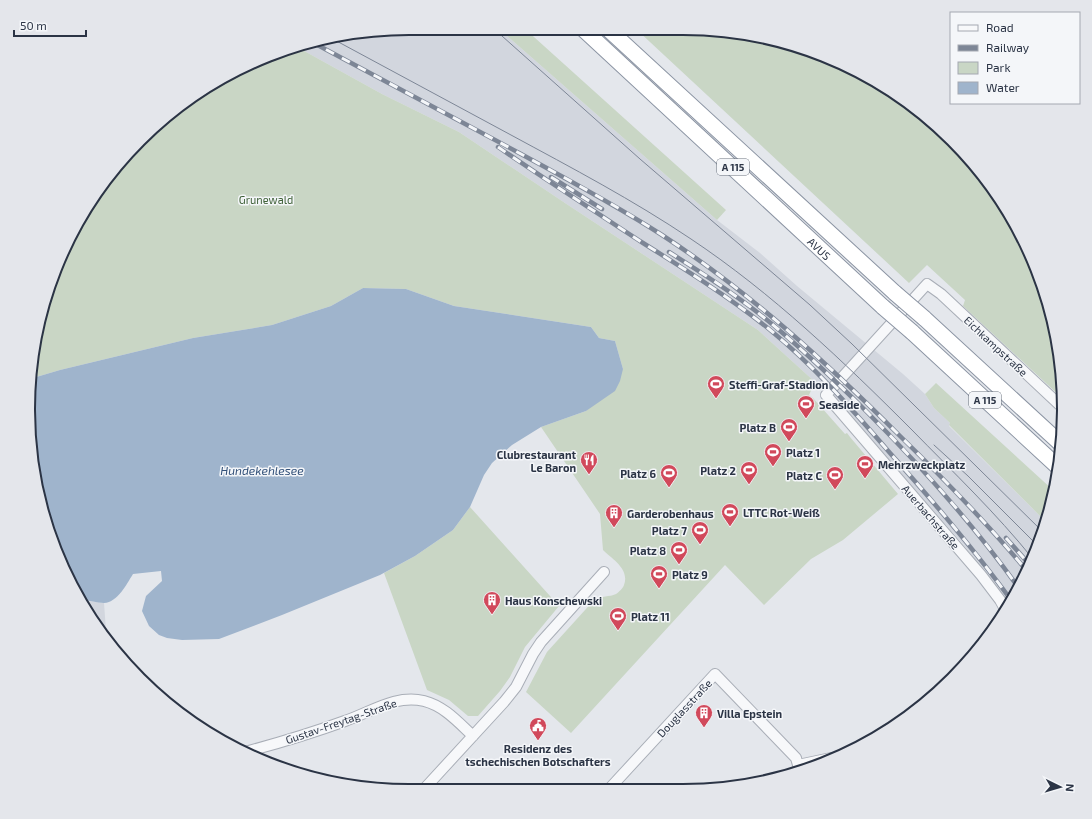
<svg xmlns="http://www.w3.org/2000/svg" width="1092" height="819" font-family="'Exo 2',sans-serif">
<rect width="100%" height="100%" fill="#e4e7ec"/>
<path fill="#d2d6de" d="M 409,28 L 498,28 L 717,220 L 760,253 L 797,286 L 903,374 L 925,394 L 934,408 L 950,423 L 949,426 L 1045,521 L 1035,555 L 1009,603 L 963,544 L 904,478 L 815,382 L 758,330 L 565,203 L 459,132 L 382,94 L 297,47 L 311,41 Z
M 82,600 L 104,603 L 106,631 L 103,635 L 92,622 Z"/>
<path fill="#c9d6c5" d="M 498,28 L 524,28 L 726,210 L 717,220 Z
M 636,29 L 707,29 L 781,41 L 895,92 L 952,140 L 1000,197 L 1035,263 L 1057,335 L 1063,399 L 963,306 L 965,300 L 927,265 L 909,283 Z
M 297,47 L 382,94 L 459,132 L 565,203 L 758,330 L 815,382 L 809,395 L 813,398 L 845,434 L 847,433 L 850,437 L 898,494 L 843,540 L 811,559 L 764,605 L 725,565 L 571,733 L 526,692 L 547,652 L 595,599 C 602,596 609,597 616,594 C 619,592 623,588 624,585 C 630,569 612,559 603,550 L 600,514 L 541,427 L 586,411 L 623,369 L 615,341 L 599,338 L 591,327 L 454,306 L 406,289 L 363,288 L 331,306 L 272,325 L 193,338 L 60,370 L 33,378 L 35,335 L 67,241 L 123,158 L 219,79 Z
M 936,383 L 1054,491 L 1045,521 L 949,425 L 950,423 L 934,408 L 925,394 Z
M 470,507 L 559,606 L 525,647 L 510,677 L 500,691 L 478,716 L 468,716 L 449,700 L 427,690 L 384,573 L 415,556 L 453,530 Z"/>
<path fill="#9fb4cc" d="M 363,288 L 406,289 L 454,306 L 591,327 L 599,338 L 615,341 L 623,369 L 620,381 L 615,391 L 586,411 L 541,427 L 512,445 L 492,463 L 484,475 L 470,507 L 453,530 L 415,556 L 380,575 L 282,615 L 219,639 L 182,640 L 167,638 L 159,635 L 149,626 L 142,611 L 146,596 L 162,581 L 161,571 L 133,574 C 126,585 118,602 104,603 C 97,603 89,600 82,600 L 48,532 L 29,435 L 33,378 L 60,370 L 193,338 L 272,325 L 331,306 Z"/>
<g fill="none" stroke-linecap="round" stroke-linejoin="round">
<defs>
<path id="minor" d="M 1006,611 L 1000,600 L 981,575 L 826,395 L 927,284 L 941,294 L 1064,409
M 245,752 C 279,743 312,733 345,721 C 371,712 396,694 424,701 C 444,706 458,722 473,736
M 425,788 L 504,702 L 516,687 L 533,654 L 541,642 L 604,572
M 610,788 L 715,674 L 796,758 L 798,765 L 831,758"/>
<g id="highway">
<path id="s1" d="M 582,28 L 883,307"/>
<path d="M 608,29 L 895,293"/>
<path d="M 924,318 L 1061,444"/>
<path d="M 912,332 L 1058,467"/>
</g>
</defs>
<use href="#minor" stroke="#a9aeb7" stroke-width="12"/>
<use href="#highway" stroke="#8b94a3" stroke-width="17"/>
<use href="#minor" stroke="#f7f8fa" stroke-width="10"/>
<use href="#highway" stroke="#fff" stroke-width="15"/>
<path stroke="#7d8696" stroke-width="1" d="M 493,28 L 640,159 L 810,305 L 852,344 L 1042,531
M 331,38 C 391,70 451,103 511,135 C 572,168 633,200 691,239 C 772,293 843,361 912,430 C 953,472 996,513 1033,559
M 934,445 L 968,476 L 1038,546
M 1036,534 L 1040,539"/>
<defs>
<path id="rail" d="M 310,41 C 381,79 451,116 521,154 C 569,180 617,206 662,235 C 751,293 826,362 900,436 C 944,479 987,523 1027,571
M 498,147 C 546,180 594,211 643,243 C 686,270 729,297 769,329 C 814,366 852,409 890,453 C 932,500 974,549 1011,600
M 551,177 L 602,209
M 669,252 C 699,271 729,290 757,312 C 794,341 828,374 862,407 C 918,463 972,522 1018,587
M 1006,538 L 1030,565"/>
</defs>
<use href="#rail" stroke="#7d8696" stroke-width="4.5"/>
<use href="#rail" stroke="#f4f6f9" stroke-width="3" stroke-dasharray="9" stroke-linecap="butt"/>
<defs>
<path id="highway-bridge" d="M 895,293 L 924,318
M 883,307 L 912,332"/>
</defs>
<use href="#highway-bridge" stroke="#8b94a3" stroke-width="17" stroke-linecap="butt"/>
<use href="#highway-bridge" stroke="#fff" stroke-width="15"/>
</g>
<defs>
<symbol id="stadium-pin" viewBox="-11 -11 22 30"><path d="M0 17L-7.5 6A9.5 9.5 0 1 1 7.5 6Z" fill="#d1495b" stroke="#f4f6f9"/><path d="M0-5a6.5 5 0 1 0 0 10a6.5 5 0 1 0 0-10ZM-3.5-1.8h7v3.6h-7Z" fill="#fff"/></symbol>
<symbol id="restaurant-pin" viewBox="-11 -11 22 30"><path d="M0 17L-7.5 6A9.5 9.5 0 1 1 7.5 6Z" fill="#d1495b" stroke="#f4f6f9"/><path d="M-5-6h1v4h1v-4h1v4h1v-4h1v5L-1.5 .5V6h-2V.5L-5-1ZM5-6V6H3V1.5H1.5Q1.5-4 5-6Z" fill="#fff"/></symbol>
<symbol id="building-pin" viewBox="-11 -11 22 30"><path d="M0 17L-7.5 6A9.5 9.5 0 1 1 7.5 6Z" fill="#d1495b" stroke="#f4f6f9"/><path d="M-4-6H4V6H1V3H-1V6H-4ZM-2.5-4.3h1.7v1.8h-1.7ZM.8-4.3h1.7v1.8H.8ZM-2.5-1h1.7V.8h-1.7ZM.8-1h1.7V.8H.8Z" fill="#fff"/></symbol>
<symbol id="civic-pin" viewBox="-11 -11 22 30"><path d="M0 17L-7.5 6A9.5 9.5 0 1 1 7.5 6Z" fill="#d1495b" stroke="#f4f6f9"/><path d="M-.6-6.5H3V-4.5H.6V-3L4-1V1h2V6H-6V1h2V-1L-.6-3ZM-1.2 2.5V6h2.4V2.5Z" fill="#fff"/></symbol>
</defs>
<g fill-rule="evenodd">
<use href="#stadium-pin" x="706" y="374" width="20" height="27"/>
<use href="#stadium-pin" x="796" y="394" width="20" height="27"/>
<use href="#stadium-pin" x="779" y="417" width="20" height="27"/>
<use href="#stadium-pin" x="763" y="442" width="20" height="27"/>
<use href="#restaurant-pin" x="579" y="450" width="20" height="27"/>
<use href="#stadium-pin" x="855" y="454" width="20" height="27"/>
<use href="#stadium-pin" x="739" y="460" width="20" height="27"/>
<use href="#stadium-pin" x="659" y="463" width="20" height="27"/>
<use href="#stadium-pin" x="825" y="465" width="20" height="27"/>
<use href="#stadium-pin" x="720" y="502" width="20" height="27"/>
<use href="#building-pin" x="604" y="503" width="20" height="27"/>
<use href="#stadium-pin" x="690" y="520" width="20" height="27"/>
<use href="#stadium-pin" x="669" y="540" width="20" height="27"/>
<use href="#stadium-pin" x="649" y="564" width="20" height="27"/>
<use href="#building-pin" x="482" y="590" width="20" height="27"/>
<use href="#stadium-pin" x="608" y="606" width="20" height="27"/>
<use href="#building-pin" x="694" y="703" width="20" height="27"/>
<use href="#civic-pin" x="528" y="716" width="20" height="27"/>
</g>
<g text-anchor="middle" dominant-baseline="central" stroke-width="3" stroke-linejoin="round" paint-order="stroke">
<g fill="#f4f6f9" stroke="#676e7b" stroke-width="1">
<rect x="717" y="159" width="32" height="16" rx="3"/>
<rect x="969" y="392" width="32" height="16" rx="3"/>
</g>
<g font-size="10" font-weight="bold" fill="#2b3445">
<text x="733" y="167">A 115</text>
<text x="985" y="400">A 115</text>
</g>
<g font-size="11" fill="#3f6138" stroke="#f4f6f9">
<text x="266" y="199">Grunewald</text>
</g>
<g font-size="11" fill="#2b3445" stroke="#f4f6f9">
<text stroke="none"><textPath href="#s1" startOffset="324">AVUS</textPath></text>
<text transform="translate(996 346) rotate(43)">Eichkampstraße</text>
<text transform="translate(931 517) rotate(49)">Auerbachstraße</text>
<text transform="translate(684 708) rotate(-47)">Douglasstraße</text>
<text transform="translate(341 721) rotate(-19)">Gustav-Freytag-Straße</text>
</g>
<g font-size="11" font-weight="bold" fill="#2b3445" stroke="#f4f6f9" text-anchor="start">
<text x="729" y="384">Steffi-Graf-Stadion</text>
<text x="819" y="404">Seaside</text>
<text x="776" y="427" text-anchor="end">Platz B</text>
<text x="786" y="452">Platz 1</text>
<text x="576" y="454" text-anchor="end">Clubrestaurant<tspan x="576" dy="13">Le Baron</tspan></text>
<text x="878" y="464">Mehrzweckplatz</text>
<text x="736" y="470" text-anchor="end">Platz 2</text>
<text x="656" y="473" text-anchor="end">Platz 6</text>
<text x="822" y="475" text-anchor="end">Platz C</text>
<text x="743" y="512">LTTC Rot-Weiß</text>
<text x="627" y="513">Garderobenhaus</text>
<text x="687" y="530" text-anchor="end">Platz 7</text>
<text x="666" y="550" text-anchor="end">Platz 8</text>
<text x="672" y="574">Platz 9</text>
<text x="505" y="600">Haus Konschewski</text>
<text x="631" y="616">Platz 11</text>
<text x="717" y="713">Villa Epstein</text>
<text x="538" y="748" text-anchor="middle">Residenz des<tspan x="538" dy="13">tschechischen Botschafters</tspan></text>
</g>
<g font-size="12" font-style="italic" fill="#34527a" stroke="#f4f6f9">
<text x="262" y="470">Hundekehlesee</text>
</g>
</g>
<path d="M0 0H1092V819H0ZM409 35H683A374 374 0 0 1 1057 409V410A374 374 0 0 1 683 784H409A374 374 0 0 1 35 410V409A374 374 0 0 1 409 35Z" fill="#e4e6eb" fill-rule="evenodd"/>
<path fill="none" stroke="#2b3445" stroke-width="2" d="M409 35H683A374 374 0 0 1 1057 409V410A374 374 0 0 1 683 784H409A374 374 0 0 1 35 410V409A374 374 0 0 1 409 35Z"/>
<rect x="950" y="12" width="130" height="92" fill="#f4f6f9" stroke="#a4a8b1"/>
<rect x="958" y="25" width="20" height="6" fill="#f7f8fa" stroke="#a4a8b1"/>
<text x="986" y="32" font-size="12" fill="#2b3445">Road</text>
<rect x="958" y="45" width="20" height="6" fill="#7d8696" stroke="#a4a8b1"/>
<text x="986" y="52" font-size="12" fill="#2b3445">Railway</text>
<rect x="958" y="62" width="20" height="12" fill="#c9d6c5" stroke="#a4a8b1"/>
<text x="986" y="72" font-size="12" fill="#2b3445">Park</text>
<rect x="958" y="82" width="20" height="12" fill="#9fb4cc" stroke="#a4a8b1"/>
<text x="986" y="92" font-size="12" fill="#2b3445">Water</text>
<g transform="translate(1060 787) rotate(95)" stroke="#f4f6f9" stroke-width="3" paint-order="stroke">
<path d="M0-3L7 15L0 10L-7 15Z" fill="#2b3445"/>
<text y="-6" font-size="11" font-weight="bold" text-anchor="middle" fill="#2b3445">N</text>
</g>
<path d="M14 30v6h72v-6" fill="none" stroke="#2b3445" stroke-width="2"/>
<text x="20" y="30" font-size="12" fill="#2b3445" stroke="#f4f6f9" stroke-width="3" paint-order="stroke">50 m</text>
</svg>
